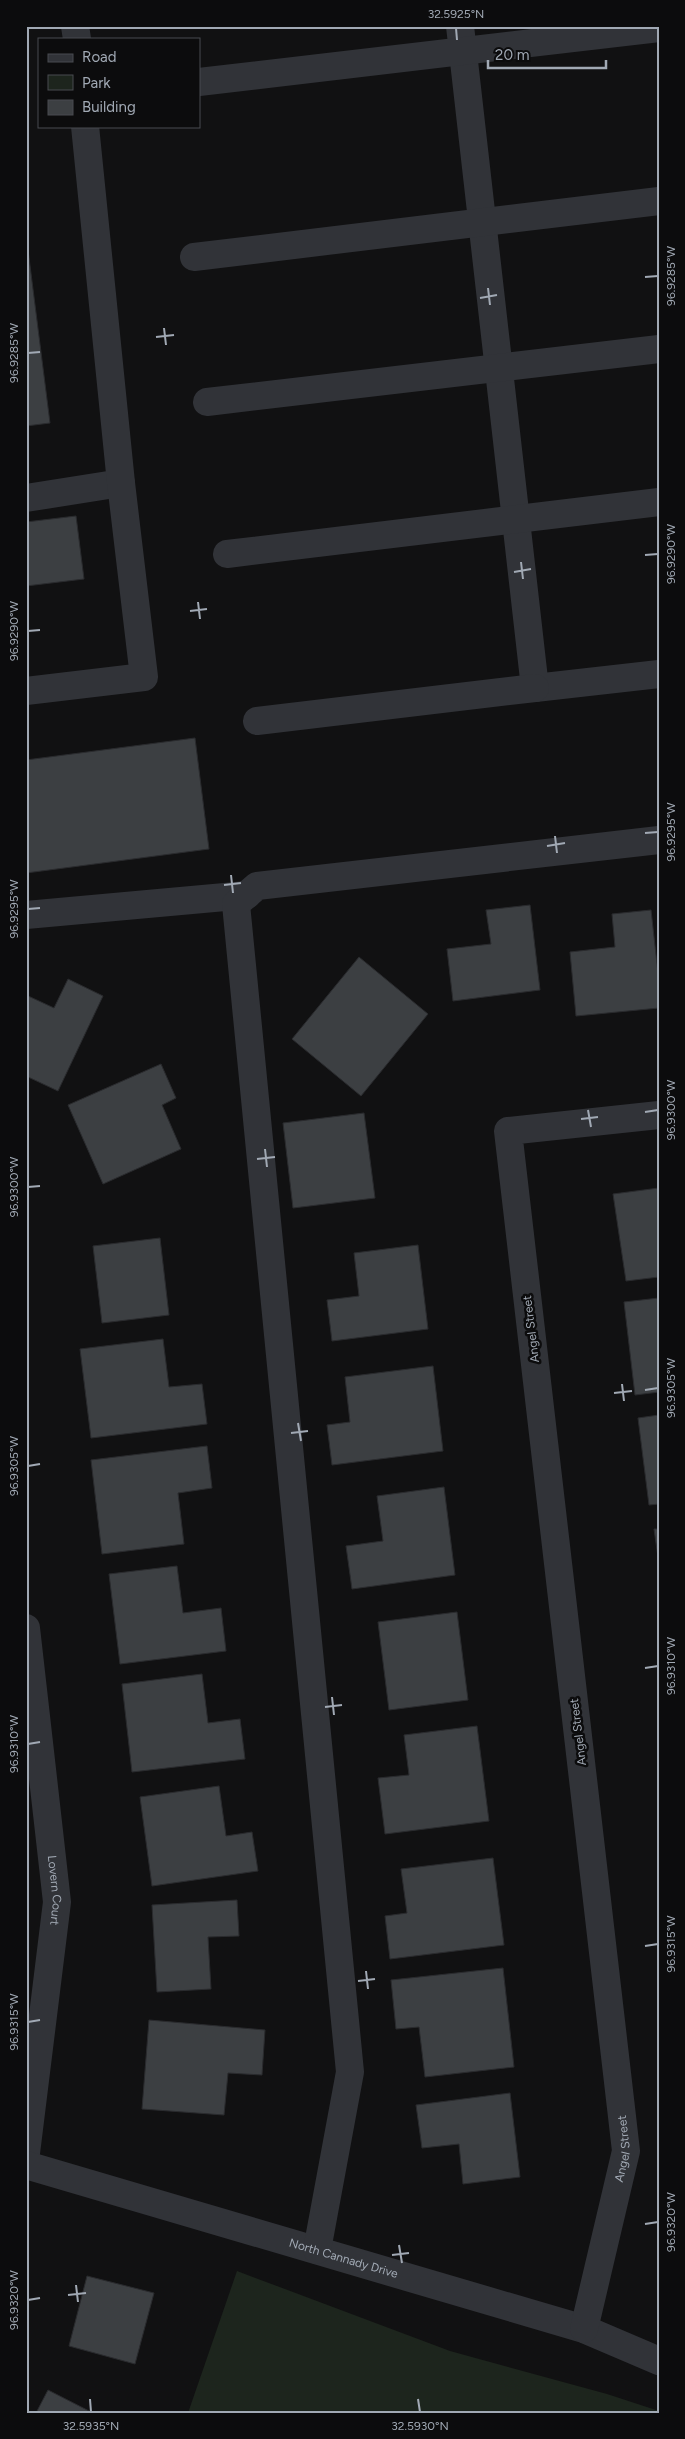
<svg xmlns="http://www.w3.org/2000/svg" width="685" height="2439" font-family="Figtree,sans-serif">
<rect width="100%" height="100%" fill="#111112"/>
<path fill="#1d251d" d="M 237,2271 L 450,2351 L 607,2394 L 659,2411 L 659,2413 L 188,2413 Z"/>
<path fill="#3c3f42" stroke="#2a2b2e" d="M 26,234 L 50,423 L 26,426 Z
M 76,516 L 84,579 L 26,586 L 26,522 Z
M 195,738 L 209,849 L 26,873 L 26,760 Z
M 530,905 L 540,990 L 453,1001 L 447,949 L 491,944 L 486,910 Z
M 651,910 L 659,982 L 659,1008 L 576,1016 L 570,952 L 615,947 L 612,914 Z
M 359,957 L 428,1014 L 361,1096 L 292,1039 Z
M 68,979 L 103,996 L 58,1091 L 26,1076 L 26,995 L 54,1008 Z
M 161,1064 L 176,1098 L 162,1105 L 181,1149 L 103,1184 L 68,1105 Z
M 364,1113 L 375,1198 L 293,1208 L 283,1123 Z
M 659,1188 L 659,1277 L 626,1281 L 613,1194 Z
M 160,1238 L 169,1315 L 102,1323 L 93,1246 Z
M 418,1245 L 428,1329 L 332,1341 L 327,1300 L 359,1296 L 354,1253 Z
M 659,1298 L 659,1392 L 635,1395 L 624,1302 Z
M 163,1339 L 169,1387 L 202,1384 L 207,1424 L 91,1438 L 80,1349 Z
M 433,1366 L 443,1451 L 332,1465 L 327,1425 L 350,1422 L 345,1377 Z
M 659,1415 L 659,1504 L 649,1505 L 638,1418 Z
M 207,1446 L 212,1488 L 178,1493 L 184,1544 L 102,1554 L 91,1460 Z
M 444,1487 L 455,1575 L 352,1589 L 346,1546 L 383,1541 L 377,1496 Z
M 654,1529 L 659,1529 L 659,1564 Z
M 177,1566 L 183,1613 L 221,1608 L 226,1651 L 120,1664 L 109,1574 Z
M 457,1612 L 468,1700 L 389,1710 L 378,1622 Z
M 202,1674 L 208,1723 L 240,1719 L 245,1759 L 132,1772 L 122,1684 Z
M 477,1726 L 489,1821 L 385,1834 L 378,1778 L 409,1775 L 404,1735 Z
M 219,1786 L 226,1836 L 252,1832 L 258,1871 L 152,1886 L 140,1797 Z
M 493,1858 L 504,1945 L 390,1959 L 385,1916 L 407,1913 L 401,1869 Z
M 237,1900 L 239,1936 L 208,1937 L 211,1989 L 157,1992 L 152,1905 Z
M 503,1968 L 514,2067 L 425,2077 L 419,2027 L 396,2029 L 391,1980 Z
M 149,2020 L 265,2030 L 262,2075 L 228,2073 L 224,2115 L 142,2109 Z
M 510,2093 L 520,2177 L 463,2184 L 459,2144 L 422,2148 L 416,2105 Z
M 87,2276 L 154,2293 L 135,2364 L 69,2346 Z
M 48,2390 L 93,2413 L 36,2413 Z"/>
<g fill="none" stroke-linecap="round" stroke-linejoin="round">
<g stroke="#313338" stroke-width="28">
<path d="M 75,26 L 77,39"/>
<path d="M 460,26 L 535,688 L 659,674"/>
<path d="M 199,82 L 659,28"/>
<path d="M 194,257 L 659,201"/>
<path d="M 207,402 L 659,349"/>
<path d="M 26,498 L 121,483"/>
<path d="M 227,554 L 659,502"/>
<path d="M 26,691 L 144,677 L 121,483 L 85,126"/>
<path d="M 257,721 L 535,688"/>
<path d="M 26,915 L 247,895"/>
<path id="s1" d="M 26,1628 L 57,1902 L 26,2153"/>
<path id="s2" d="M 26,2165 L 584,2329 L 659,2361"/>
<path d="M 317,2250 L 350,2072 L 236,904 L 257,886 L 659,840"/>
<path id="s3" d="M 584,2329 L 626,2151 L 508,1131 L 659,1115"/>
</g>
</g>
<path fill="none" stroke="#a1a9b4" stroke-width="2" d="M 456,28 L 457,40M 645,277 L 658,276M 488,288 L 490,305M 480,298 L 497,295M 164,328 L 166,345M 156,337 L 174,335M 28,353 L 40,352M 645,555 L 658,554M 521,562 L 523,579M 514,572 L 531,569M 198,602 L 200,619M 190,611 L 207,609M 28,631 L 40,630M 645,833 L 658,832M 555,836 L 557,853M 547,846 L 565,843M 231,875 L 233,893M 224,885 L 241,883M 28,909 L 40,908M 588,1110 L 591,1127M 645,1112 L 658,1110M 581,1119 L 598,1117M 265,1149 L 267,1167M 257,1159 L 275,1157M 28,1187 L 40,1186M 622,1384 L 624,1401M 645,1390 L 658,1388M 614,1393 L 632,1391M 298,1423 L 301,1441M 291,1433 L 308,1431M 28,1466 L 40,1464M 645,1668 L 658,1666M 332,1697 L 334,1715M 325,1707 L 342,1705M 28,1744 L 40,1742M 645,1946 L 658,1944M 366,1971 L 368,1989M 358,1981 L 375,1979M 28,2022 L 40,2020M 645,2224 L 658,2222M 399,2245 L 402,2263M 392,2255 L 409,2253M 76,2285 L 78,2302M 68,2295 L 86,2293M 28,2300 L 40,2298M 90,2399 L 91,2412M 418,2399 L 420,2412"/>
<g text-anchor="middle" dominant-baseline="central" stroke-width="5" stroke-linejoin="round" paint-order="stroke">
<g font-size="12" fill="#a1a9b4" stroke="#0c0c0d">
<text transform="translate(531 1329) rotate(-97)">Angel Street</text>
<text transform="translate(578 1732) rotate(-97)">Angel Street</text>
<text stroke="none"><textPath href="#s1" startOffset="264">Lovern Court</textPath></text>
<text stroke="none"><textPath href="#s3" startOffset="185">Angel Street</textPath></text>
<text stroke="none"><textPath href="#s2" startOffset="331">North Cannady Drive</textPath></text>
</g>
</g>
<rect width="685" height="2439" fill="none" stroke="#0c0c0d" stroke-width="55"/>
<rect x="38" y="38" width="162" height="90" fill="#0c0c0d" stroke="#484b50"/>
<rect x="48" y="54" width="25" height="8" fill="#313338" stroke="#484b50"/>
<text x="82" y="62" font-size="15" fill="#a1a9b4">Road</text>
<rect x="48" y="75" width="25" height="15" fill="#1d251d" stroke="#484b50"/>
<text x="82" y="88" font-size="15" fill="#a1a9b4">Park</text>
<rect x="48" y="100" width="25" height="15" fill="#3c3f42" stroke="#484b50"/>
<text x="82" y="112" font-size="15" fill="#a1a9b4">Building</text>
<path d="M488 60v8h118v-8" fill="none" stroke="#a1a9b4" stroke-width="2.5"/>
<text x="495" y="60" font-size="15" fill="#a1a9b4" stroke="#0c0c0d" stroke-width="4" paint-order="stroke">20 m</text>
<rect x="28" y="28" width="630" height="2384" fill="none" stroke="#a1a9b4" stroke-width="2"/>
<g font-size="12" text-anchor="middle" fill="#a1a9b4">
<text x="456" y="18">32.5925°N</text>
<text transform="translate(671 276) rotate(-90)" y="4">96.9285°W</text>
<text transform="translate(14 353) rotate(-90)" y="4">96.9285°W</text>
<text transform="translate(671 554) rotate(-90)" y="4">96.9290°W</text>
<text transform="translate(14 631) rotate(-90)" y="4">96.9290°W</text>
<text transform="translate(671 832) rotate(-90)" y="4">96.9295°W</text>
<text transform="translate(14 909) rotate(-90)" y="4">96.9295°W</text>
<text transform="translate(671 1110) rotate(-90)" y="4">96.9300°W</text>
<text transform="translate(14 1187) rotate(-90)" y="4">96.9300°W</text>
<text transform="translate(671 1388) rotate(-90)" y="4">96.9305°W</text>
<text transform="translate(14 1466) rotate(-90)" y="4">96.9305°W</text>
<text transform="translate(671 1666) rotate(-90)" y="4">96.9310°W</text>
<text transform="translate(14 1744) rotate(-90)" y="4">96.9310°W</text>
<text transform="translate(671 1944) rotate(-90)" y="4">96.9315°W</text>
<text transform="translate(14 2022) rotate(-90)" y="4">96.9315°W</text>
<text transform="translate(671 2222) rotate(-90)" y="4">96.9320°W</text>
<text transform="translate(14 2300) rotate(-90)" y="4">96.9320°W</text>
<text x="91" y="2430">32.5935°N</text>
<text x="420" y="2430">32.5930°N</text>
</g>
</svg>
